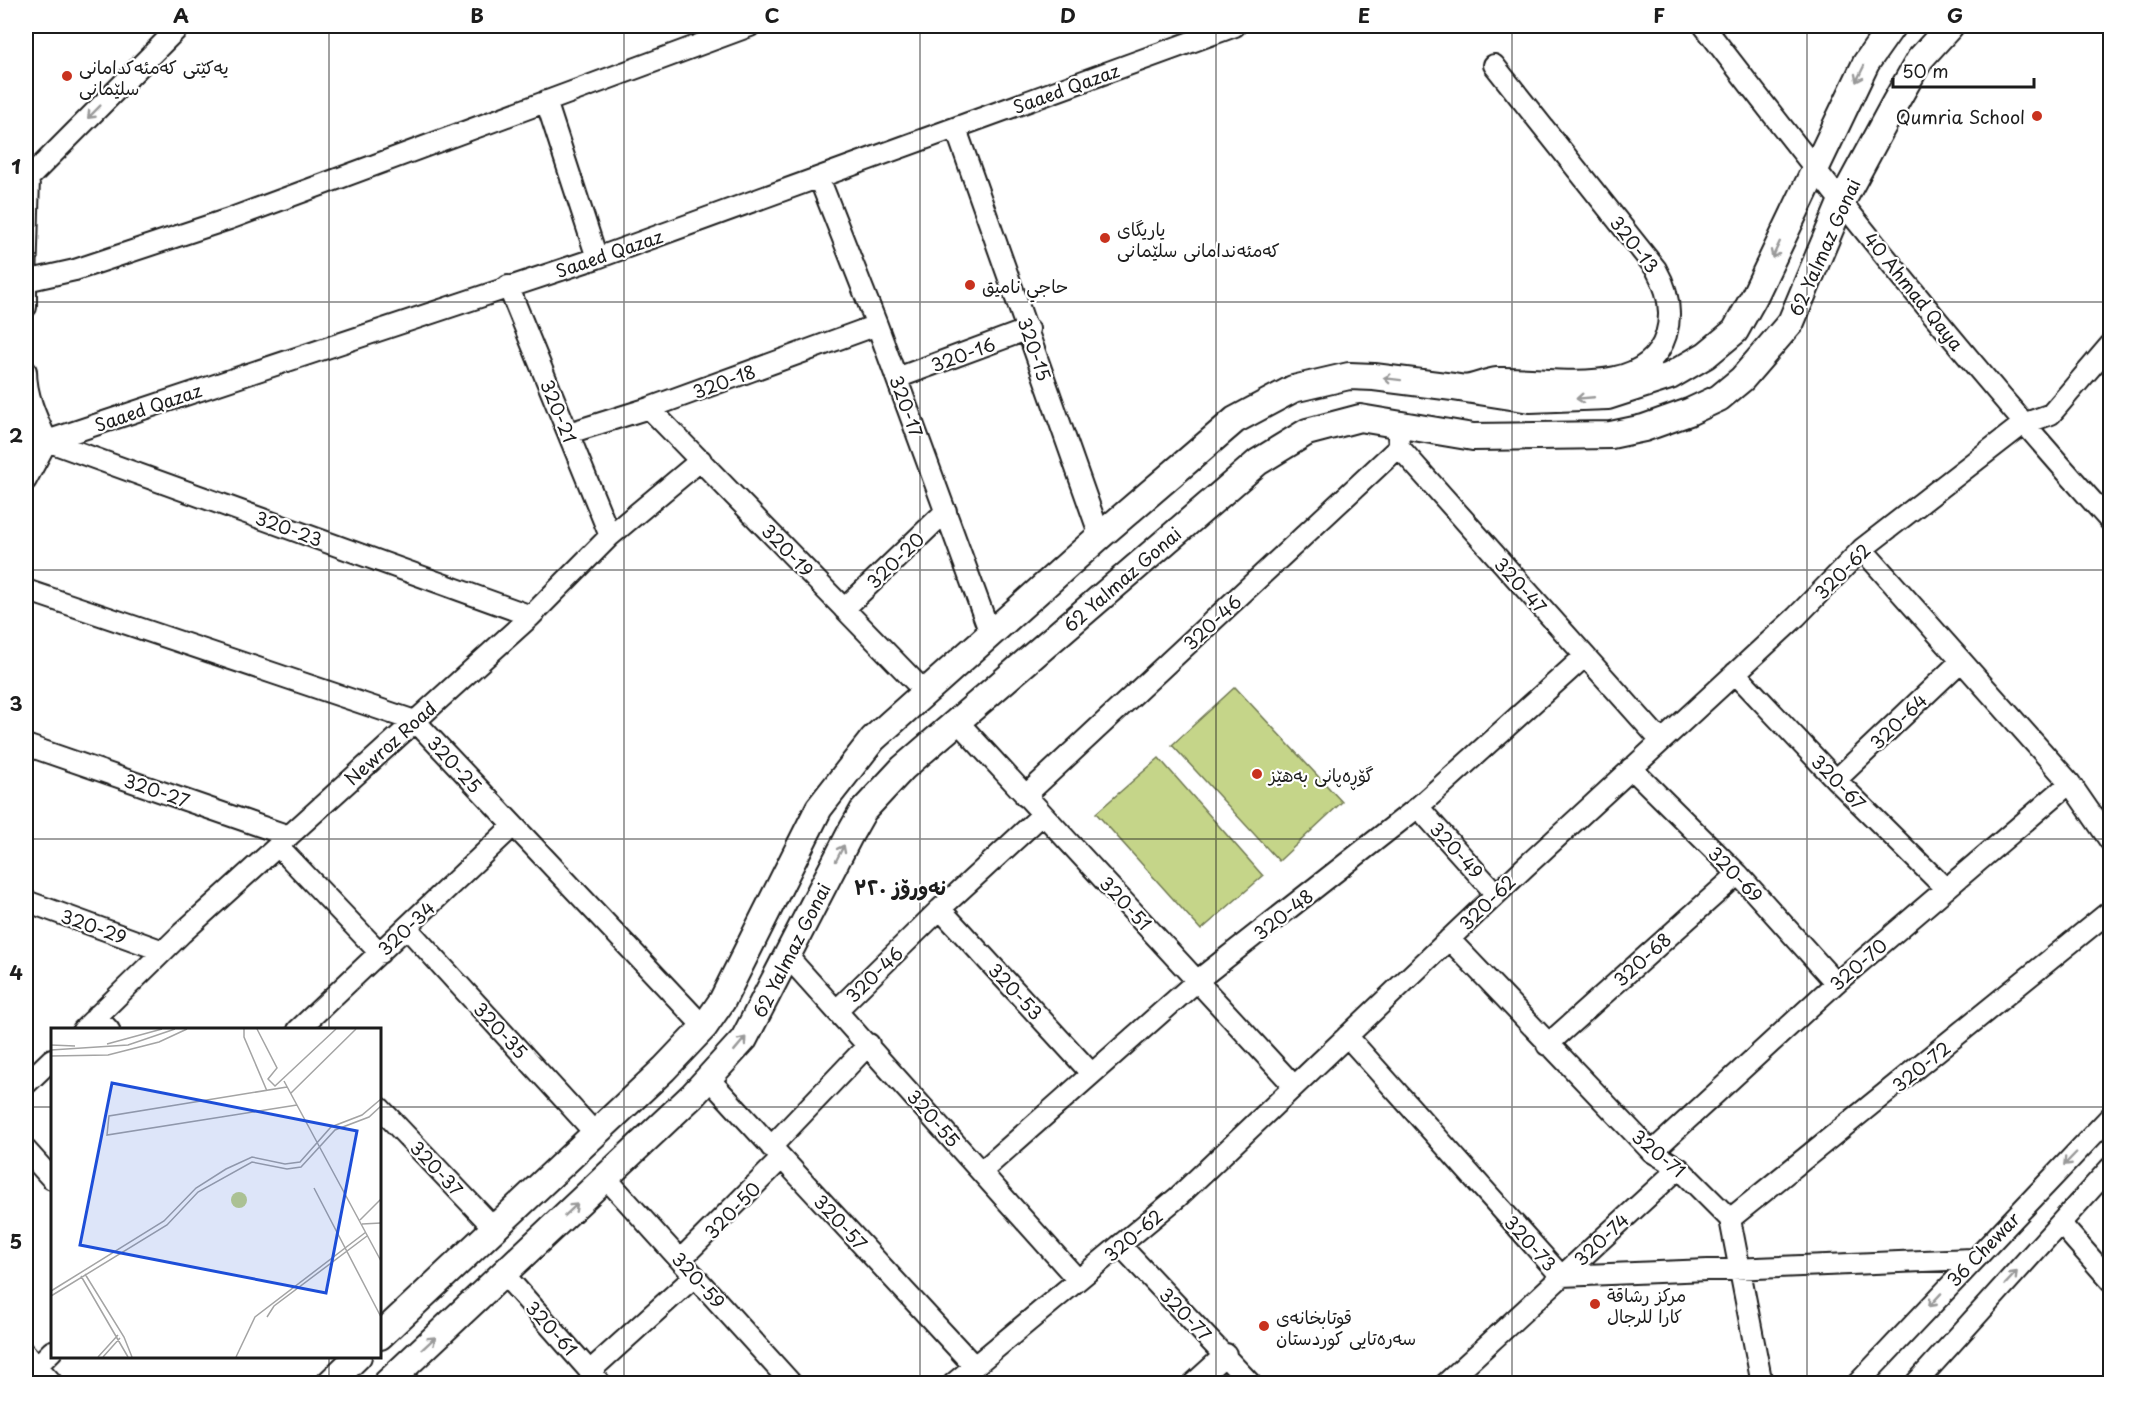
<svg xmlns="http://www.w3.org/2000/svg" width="2136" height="1409" font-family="'Playpen Sans','Playpen Sans Arabic',sans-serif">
<rect width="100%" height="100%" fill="#fff"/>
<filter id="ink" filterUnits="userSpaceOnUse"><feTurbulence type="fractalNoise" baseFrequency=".0167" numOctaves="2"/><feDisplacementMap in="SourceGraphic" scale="12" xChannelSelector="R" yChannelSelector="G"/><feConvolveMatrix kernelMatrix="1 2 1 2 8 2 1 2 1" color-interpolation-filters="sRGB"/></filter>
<g filter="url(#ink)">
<path fill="#c5d589" stroke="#707852" stroke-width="1.5" d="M 1235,687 L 1342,802 L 1279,861 L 1172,745 Z
M 1159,758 L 1263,876 L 1201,930 L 1096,813 Z"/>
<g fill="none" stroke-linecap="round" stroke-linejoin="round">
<defs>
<path id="minor" d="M 1704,26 C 1834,195 1967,362 2110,521
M 546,101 L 597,258
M 956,129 L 1100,536
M 26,170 L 29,178 L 26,281
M 29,178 L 180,26
M 819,178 L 877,325 L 991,636
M 508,286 L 610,536
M 26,307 L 26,281 L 75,270 L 229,219 L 750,26
M 26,371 C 26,396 37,419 47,441 L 597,258 L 1235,26
M 897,378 L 1029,329
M 1462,386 C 1474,386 1485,379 1497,378 C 1549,376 1646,400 1666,335 C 1673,311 1668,290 1656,269 L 1494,65
M 649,408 L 926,693
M 569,433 L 649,408 L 877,325
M 1398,436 L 1399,447 L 1661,741
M 26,442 L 47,441 L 531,616
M 26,480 L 47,441
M 1862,549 L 2070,783 L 2110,841
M 26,590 L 415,721 L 704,1027
M 844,609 L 946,511
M 1735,673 L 1836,780 L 1946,889
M 957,721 L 1294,1086
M 26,745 L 289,836
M 1631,768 L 1738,874 L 1836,983
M 1836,780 L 1960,662
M 1025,796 L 1399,447
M 1418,807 L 1496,894
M 278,846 L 380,953
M 26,901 L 163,951
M 940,909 L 1091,1073
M 407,928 L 595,1133
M 1449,939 L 1652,1152 L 1679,1168 L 1730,1219 L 1762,1384
M 788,957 L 1078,1280
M 837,1010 L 940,909 L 1042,815
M 96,1016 L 109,1030
M 83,1030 L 182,933 L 531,616 L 610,536 L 701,460
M 298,1030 L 513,826
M 1347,1036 L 1561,1276 L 1972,1259
M 1547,1045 L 1738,874
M 708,1078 L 974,1366
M 26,1084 L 52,1059
M 380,1108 L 494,1228
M 771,1147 L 869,1044
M 26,1150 L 52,1179
M 1652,1152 L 1836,983 L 2070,783
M 981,1172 L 1198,980 L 1418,807 L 1585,656
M 605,1177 L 792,1384
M 1730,1219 L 2110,911
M 2061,1224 L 2110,1280
M 1120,1245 L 1251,1384
M 680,1260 L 782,1158
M 503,1273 L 601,1384
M 26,1354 L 53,1384
M 37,1366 L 52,1351
M 590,1371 L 695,1276
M 953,1384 L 1178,1197 L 1524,868 L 1796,617 L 1862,549 L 2023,424 L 2051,414 L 2110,345
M 1193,1384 L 1226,1354
M 1445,1384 L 1679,1168
M 1857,1384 L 2110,1117
M 1915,1384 L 2110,1168"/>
<path id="major" d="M 380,1336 L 664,1069 L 704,1027 L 722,1001 L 819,808 L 873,739 L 1100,536 L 1235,420 L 1293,389 L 1349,376 L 1374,377 L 1453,387 L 1530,399 L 1608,396 L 1670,376 L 1706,355 L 1735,331 L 1754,297 L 1866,63 L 1892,26
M 329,1384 L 358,1356
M 386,1384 L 692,1096 L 744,1039 L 850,834 L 863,811 L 903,768 L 1258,462 L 1307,432 L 1360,418 L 1473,437 L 1611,435 L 1644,428 L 1689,412 L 1719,398 L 1742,379 L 1791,322 L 1841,203 L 1895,103 L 1920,59 L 1950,26"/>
</defs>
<use href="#minor" stroke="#1c1c1c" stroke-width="24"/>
<use href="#major" stroke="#1c1c1c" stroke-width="30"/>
<use href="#minor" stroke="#fff" stroke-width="20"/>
<use href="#major" stroke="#fff" stroke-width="26"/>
</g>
<defs><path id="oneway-shaft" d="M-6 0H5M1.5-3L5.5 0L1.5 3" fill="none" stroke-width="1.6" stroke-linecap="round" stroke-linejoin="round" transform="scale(1.5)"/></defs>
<g stroke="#999">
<use href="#oneway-shaft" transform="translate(1860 74) rotate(116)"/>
<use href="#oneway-shaft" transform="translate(94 112) rotate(135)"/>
<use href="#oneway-shaft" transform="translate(1776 250) rotate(115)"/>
<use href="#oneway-shaft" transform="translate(1392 379) rotate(-173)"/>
<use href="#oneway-shaft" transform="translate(1585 398) rotate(175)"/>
<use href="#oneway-shaft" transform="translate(840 853) rotate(-63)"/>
<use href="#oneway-shaft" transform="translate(740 1044) rotate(-50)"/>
<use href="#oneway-shaft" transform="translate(2070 1159) rotate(134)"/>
<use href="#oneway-shaft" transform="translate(571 1210) rotate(-43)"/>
<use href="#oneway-shaft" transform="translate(2011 1278) rotate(-47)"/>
<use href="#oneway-shaft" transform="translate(1935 1300) rotate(133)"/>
<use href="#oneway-shaft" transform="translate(429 1343) rotate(-43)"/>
</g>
</g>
<path fill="none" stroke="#1c1c1c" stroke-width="1.5" stroke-opacity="0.55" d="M 329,26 L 329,1030M 624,26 L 624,1384M 920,26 L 920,1384M 1216,26 L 1216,1384M 1512,26 L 1512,1384M 1807,26 L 1807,1384M 26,302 L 2110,302M 26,570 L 2110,570M 26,839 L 2110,839M 26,1107 L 52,1107M 380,1107 L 2110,1107M 329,1356 L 329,1384"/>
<g fill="#c8321e" stroke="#fff" stroke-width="2">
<circle cx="67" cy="76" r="6"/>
<circle cx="2037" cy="116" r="6"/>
<circle cx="1105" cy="238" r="6"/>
<circle cx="970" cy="285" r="6"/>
<circle cx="1257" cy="774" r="6"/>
<circle cx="1595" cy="1304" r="6"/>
<circle cx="1264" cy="1326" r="6"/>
</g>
<g text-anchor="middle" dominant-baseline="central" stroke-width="4.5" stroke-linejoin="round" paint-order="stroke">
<g font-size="18" fill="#1c1c1c" stroke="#fff" text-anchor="start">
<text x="79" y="66">یەکێتی کەمئەکدامانی<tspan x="79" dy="21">سلێمانی</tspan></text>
<text x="2025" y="116" text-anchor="end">Qumria School</text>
<text x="1117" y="228">یاریگای<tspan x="1117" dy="21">کەمئەندامانی سلێمانی</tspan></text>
<text x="982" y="285">حاجي ناميق</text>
<text x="1269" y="774">گۆڕەپانی بەهێز</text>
<text x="1607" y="1294">مركز رشاقة<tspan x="1607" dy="21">كارا للرجال</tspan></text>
<text x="1276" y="1316">قوتابخانەی<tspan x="1276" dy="21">سەرەتایی کوردستان</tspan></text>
</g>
<g font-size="18" fill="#1c1c1c" stroke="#fff">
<text transform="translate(1066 88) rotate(-20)">Saaed Qazaz</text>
<text transform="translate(1635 244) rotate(52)">320-13</text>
<text transform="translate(1824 247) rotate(-66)">62 Yalmaz Gonai</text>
<text transform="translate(609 253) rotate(-19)">Saaed Qazaz</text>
<text transform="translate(1914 291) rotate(51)">40 Ahmad Qaya</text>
<text transform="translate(1035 349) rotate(71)">320-15</text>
<text transform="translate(963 354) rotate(-20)">320-16</text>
<text transform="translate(724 381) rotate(-20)">320-18</text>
<text transform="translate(907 406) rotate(70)">320-17</text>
<text transform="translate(148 407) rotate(-19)">Saaed Qazaz</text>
<text transform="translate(559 411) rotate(68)">320-21</text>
<text transform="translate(289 528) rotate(20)">320-23</text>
<text transform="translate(788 550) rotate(46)">320-19</text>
<text transform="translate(895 560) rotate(-44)">320-20</text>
<text transform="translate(1842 571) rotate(-45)">320-62</text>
<text transform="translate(1122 579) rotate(-41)">62 Yalmaz Gonai</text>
<text transform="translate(1521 585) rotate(48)">320-47</text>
<text transform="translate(1212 622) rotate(-43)">320-46</text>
<text transform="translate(1898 721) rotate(-44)">320-64</text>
<text transform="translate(390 743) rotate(-42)">Newroz Road</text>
<text transform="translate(455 764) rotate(47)">320-25</text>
<text transform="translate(1839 782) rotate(46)">320-67</text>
<text transform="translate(157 790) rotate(19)">320-27</text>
<text transform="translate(1457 850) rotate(48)">320-49</text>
<text transform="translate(1736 874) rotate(46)">320-69</text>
<text transform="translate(1487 902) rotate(-44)">320-62</text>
<text transform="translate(1126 903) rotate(47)">320-51</text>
<text transform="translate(1283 914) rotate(-38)">320-48</text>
<text transform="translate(94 926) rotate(20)">320-29</text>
<text transform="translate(406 928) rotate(-43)">320-34</text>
<text transform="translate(791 950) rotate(-63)">62 Yalmaz Gonai</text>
<text transform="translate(1642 959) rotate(-42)">320-68</text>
<text transform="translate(1858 964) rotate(-41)">320-70</text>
<text transform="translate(874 974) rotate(-44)">320-46</text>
<text transform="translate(1016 991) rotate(47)">320-53</text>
<text transform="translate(501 1030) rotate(47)">320-35</text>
<text transform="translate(1921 1066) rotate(-39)">320-72</text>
<text transform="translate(934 1118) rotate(49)">320-55</text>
<text transform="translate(1659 1153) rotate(40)">320-71</text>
<text transform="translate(437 1168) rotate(47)">320-37</text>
<text transform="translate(732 1210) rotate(-46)">320-50</text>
<text transform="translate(841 1222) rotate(47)">320-57</text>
<text transform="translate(1133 1235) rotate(-40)">320-62</text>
<text transform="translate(1601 1239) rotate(-43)">320-74</text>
<text transform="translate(1531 1243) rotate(48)">320-73</text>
<text transform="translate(1983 1249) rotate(-46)">36 Chewar</text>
<text transform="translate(699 1280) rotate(48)">320-59</text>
<text transform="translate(1186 1314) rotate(46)">320-77</text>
<text transform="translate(552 1328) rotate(48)">320-61</text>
</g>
<g font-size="20" font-weight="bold" fill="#1c1c1c" stroke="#fff">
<text x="900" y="887">نەورۆز ٣٢٠</text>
</g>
</g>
<g transform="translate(51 1028)">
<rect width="330" height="330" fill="#fff"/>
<path d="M180 172a8 8 0 1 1 16 0a8 8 0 1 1-16 0Z" fill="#c5d589"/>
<path fill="none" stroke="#a4a4a4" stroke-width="1.5" d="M 193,1 L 193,9 L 216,63M 206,1 L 226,40 L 217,51 L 224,58 L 285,1M 56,16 L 111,1M 0,17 L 24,18M 0,22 L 77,17 L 124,1M 0,28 L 57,27 L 108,14 L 136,1M 233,53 L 330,233M 236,59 L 58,88 L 56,107 L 246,77M 240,65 L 305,1M 263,160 L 330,289M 309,192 L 330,171M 311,196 L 330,195M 34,246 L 73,309 L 81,329M 30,248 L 77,329M 0,263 L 113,193 L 145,160 L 175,141 L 201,129 L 234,136 L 249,134 L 280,99 L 311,87 L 330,71M 0,268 L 116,197 L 147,164 L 201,134 L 236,141 L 250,139 L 284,102 L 318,89 L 330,78M 216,289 L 223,278 L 316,208M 47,329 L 67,307M 52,329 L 69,310M 185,329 L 204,289 L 315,204"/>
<path fill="#1d4ed8" fill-opacity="0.15" stroke="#1d4ed8" stroke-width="3" d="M 61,55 L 306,103 L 275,265 L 29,217 Z"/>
<rect width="330" height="330" fill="none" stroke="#1c1c1c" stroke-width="3"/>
</g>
<rect width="2136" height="1409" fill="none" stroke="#fff" stroke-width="66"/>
<path d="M1893 78v9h141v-9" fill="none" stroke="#1c1c1c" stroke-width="3"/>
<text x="1902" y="78" font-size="18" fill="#1c1c1c" stroke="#ffffff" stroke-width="4.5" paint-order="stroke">50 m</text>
<rect x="33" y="33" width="2070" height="1343" fill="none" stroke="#1c1c1c" stroke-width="2"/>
<g font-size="20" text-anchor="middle" font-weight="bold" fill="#1c1c1c">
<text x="181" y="23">A</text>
<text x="477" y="23">B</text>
<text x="772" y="23">C</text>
<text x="1068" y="23">D</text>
<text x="1364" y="23">E</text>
<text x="1659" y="23">F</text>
<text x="1955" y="23">G</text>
<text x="16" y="174">1</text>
<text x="16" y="443">2</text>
<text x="16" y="711">3</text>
<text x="16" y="980">4</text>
<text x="16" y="1249">5</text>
</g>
</svg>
